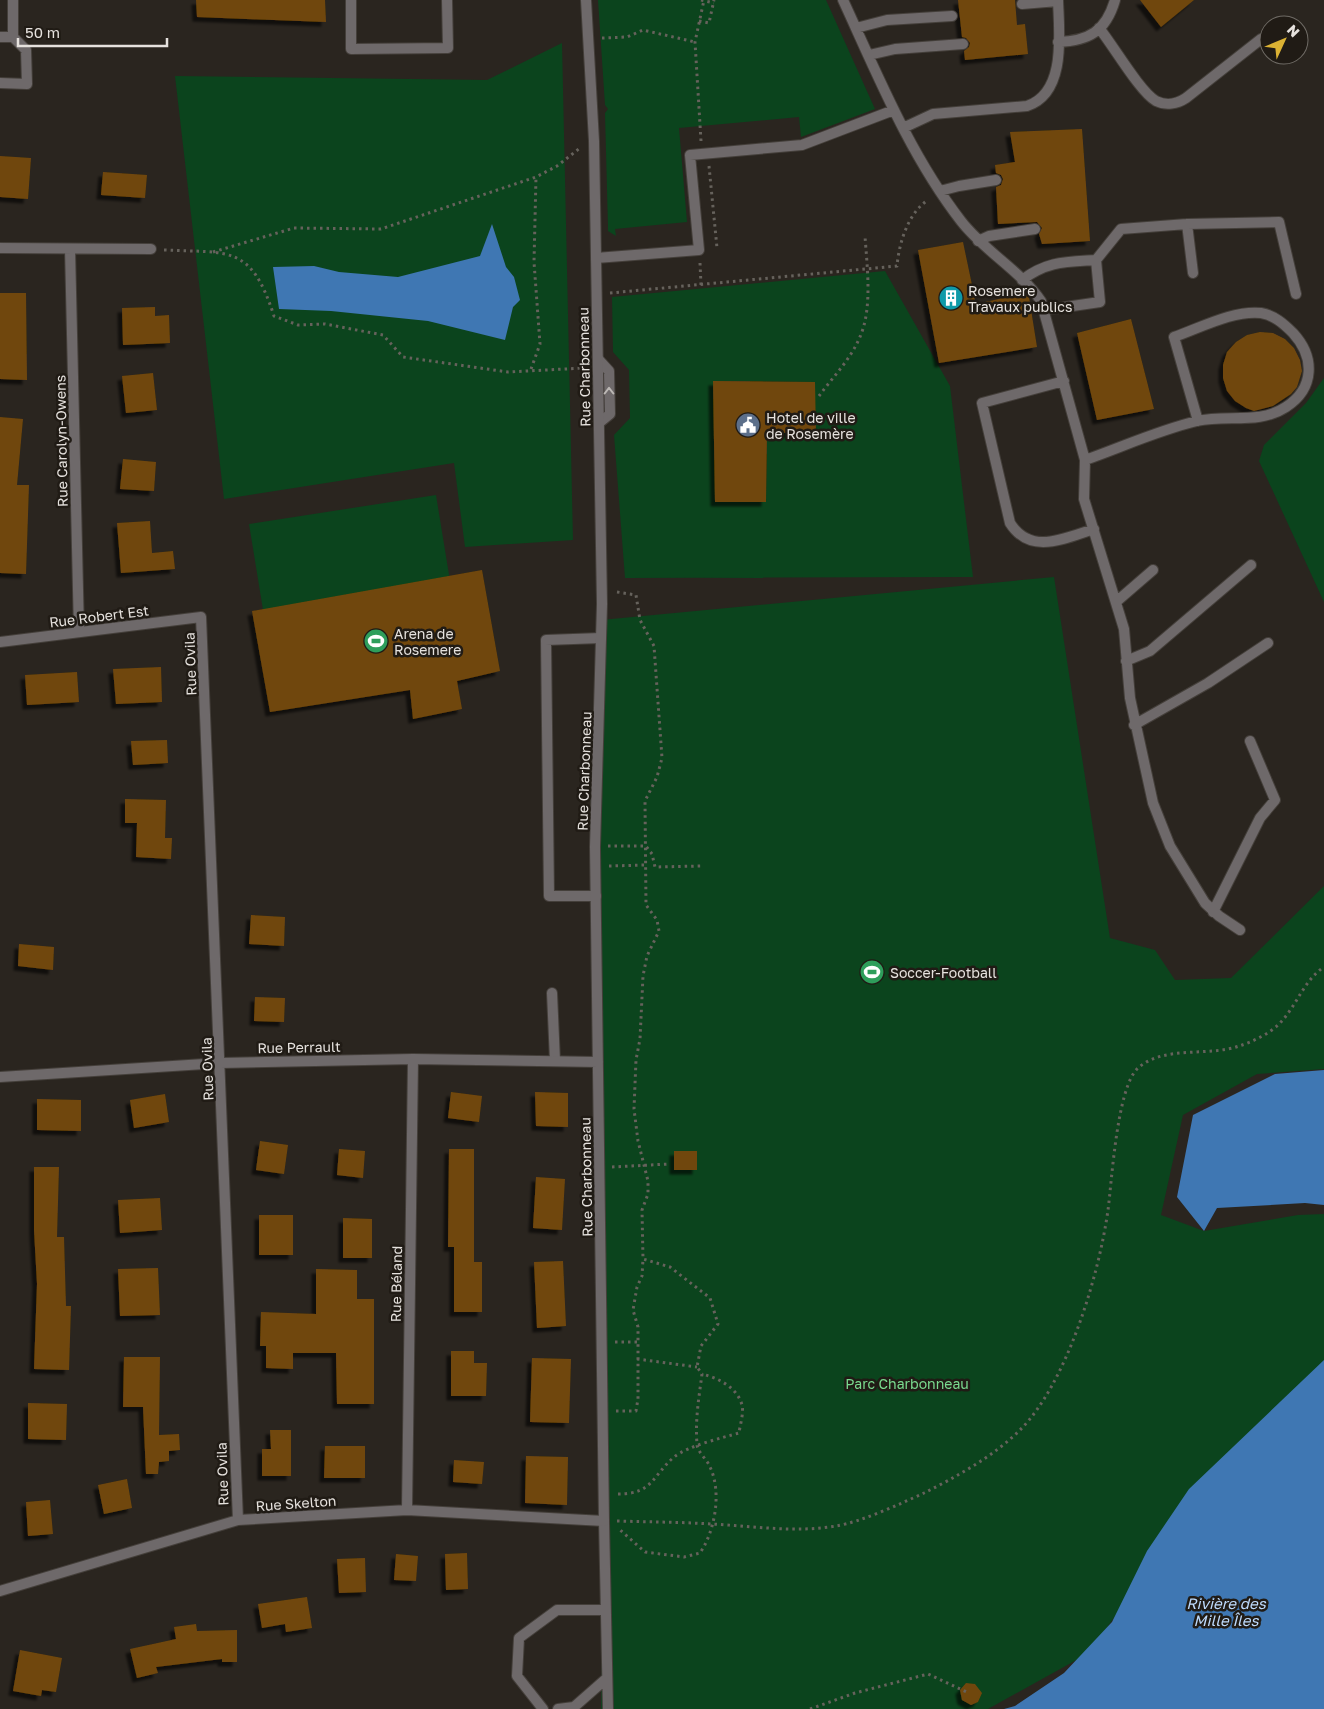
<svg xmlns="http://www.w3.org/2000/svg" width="1324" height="1709" font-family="'Golos Text',sans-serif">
<defs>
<filter id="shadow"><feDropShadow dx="-4.5" dy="4.5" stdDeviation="1" flood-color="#0009"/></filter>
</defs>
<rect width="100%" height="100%" fill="#2a251f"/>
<path fill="#0b441d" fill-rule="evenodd" d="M 598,0 L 826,0 L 875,109 L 801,137 L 799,117 L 679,128 L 687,222 L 615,229 L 616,236 L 608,231 L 608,227 L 605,113 L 608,109 L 605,105 Z
M 562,43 L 573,540 L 465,547 L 454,463 L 224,499 L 175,76 L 487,80 Z
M 885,271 L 950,386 L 973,577 L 625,578 L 614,435 L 630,418 L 629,370 L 613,352 L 612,297 ZM 714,381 L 814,382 L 816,433 L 767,433 L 766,501 L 715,502 Z
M 1324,378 L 1324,602 L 1259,461 L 1264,445 L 1306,403 Z
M 436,495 L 452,593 L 265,622 L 249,524 Z
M 1054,577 L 1110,938 L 1155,950 L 1175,980 L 1231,978 L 1324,886 L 1324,1069 L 1257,1074 L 1183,1115 L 1161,1215 L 1204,1231 L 1298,1215 L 1324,1214 L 1324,1361 L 1230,1454 L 1089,1653 L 988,1709 L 601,1709 L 604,1521 L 598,1062 L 601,620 Z"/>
<path fill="#3f77b3" d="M 492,224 L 506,267 L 514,277 L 520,300 L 513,307 L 505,340 L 428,321 L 331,311 L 279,309 L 273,267 L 314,266 L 339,272 L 398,277 L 480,256 Z
M 1324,1070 L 1324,1205 L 1305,1203 L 1217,1208 L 1204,1231 L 1177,1197 L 1193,1115 L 1275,1074 Z
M 1324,1360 L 1324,1709 L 1004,1709 L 1015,1706 L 1064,1673 L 1112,1622 L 1147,1551 L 1189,1489 Z"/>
<path fill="#70470a" filter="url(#shadow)" d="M 196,0 L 325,0 L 326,22 L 197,17 Z
M 958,0 L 1015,0 L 1017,25 L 1025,24 L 1028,54 L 965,60 L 964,51 L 969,47 L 970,43 L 966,38 L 962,37 Z
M 1140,0 L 1194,0 L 1161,27 Z
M 1082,129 L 1090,241 L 1042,244 L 1039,234 L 1042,228 L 1037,222 L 998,224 L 996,187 L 1001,185 L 1003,179 L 1001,175 L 996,173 L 995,165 L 1015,162 L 1010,132 Z
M 0,156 L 31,158 L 28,199 L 0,197 Z
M 103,172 L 147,175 L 145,198 L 101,195 Z
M 963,242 L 976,304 L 1026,293 L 1029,297 L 1037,347 L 939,363 L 918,250 Z
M 0,293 L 26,293 L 27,380 L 0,379 Z
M 155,307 L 155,316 L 169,315 L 170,343 L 123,345 L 122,308 Z
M 1131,319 L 1154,409 L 1097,420 L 1077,333 Z
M 1260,332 L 1273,333 L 1285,339 L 1294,348 L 1300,360 L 1302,371 L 1297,387 L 1291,394 L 1273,406 L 1254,411 L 1246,408 L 1235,401 L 1227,391 L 1223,378 L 1223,365 L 1227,352 L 1236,342 L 1247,335 Z
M 153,373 L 157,410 L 126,413 L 122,376 Z
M 713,381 L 815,382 L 816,433 L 767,433 L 766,502 L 715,502 Z
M 0,417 L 23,419 L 17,485 L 29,485 L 26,574 L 0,573 Z
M 123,459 L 156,462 L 154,491 L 120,489 Z
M 150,521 L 152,553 L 173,551 L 175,569 L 121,573 L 117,523 Z
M 482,570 L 500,671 L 457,681 L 462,709 L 413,719 L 410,690 L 270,712 L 252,611 Z
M 161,667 L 162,702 L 116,704 L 113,669 Z
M 77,672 L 79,702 L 27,705 L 25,675 Z
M 167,740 L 168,763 L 133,765 L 131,741 Z
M 125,799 L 166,800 L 165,838 L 172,838 L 171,859 L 136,857 L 137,823 L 125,823 Z
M 251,915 L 285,917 L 284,946 L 249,944 Z
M 19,944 L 54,947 L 53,970 L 18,966 Z
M 255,997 L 285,998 L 284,1022 L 254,1021 Z
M 451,1092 L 482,1096 L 479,1122 L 448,1118 Z
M 535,1092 L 568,1093 L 568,1127 L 536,1126 Z
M 165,1094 L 169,1122 L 134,1128 L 130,1100 Z
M 37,1099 L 81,1100 L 81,1131 L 37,1130 Z
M 260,1141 L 288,1145 L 284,1174 L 256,1170 Z
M 339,1149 L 365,1151 L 363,1178 L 337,1175 Z
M 449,1149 L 474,1149 L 474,1262 L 482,1262 L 482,1312 L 454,1312 L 454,1247 L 448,1247 Z
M 674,1151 L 697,1151 L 697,1170 L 674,1170 Z
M 34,1167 L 59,1167 L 57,1237 L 64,1237 L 66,1306 L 71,1306 L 69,1370 L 34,1369 L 37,1284 L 34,1230 Z
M 536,1177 L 565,1179 L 562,1230 L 533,1228 Z
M 160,1198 L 162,1230 L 120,1233 L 118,1200 Z
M 259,1215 L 293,1215 L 293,1255 L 259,1255 Z
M 343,1218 L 372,1219 L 372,1258 L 343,1258 Z
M 563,1261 L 566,1326 L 537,1328 L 534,1262 Z
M 158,1268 L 160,1315 L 120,1316 L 118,1269 Z
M 316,1269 L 357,1270 L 357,1299 L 374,1299 L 374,1404 L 337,1404 L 336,1353 L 293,1353 L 293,1369 L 266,1368 L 266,1346 L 260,1346 L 261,1312 L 316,1314 Z
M 451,1351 L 474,1351 L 474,1363 L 487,1363 L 486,1396 L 451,1396 Z
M 124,1357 L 160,1357 L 159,1435 L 179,1434 L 180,1450 L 169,1451 L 169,1461 L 159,1462 L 158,1474 L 146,1474 L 143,1407 L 123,1407 Z
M 532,1358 L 571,1359 L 569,1423 L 530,1422 Z
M 28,1403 L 67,1404 L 66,1440 L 28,1439 Z
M 270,1430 L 291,1430 L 291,1476 L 262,1476 L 262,1449 L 271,1449 Z
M 325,1446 L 365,1446 L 365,1478 L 324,1478 Z
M 526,1456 L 568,1457 L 567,1505 L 525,1503 Z
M 454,1460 L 484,1462 L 482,1484 L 453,1482 Z
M 127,1479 L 132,1508 L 104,1514 L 98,1485 Z
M 50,1500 L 53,1534 L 28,1536 L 26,1502 Z
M 467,1553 L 468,1589 L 446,1590 L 445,1554 Z
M 396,1554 L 418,1556 L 416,1581 L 394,1580 Z
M 365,1558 L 366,1592 L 339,1593 L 337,1559 Z
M 307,1597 L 312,1628 L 286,1632 L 285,1624 L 262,1628 L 258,1604 Z
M 196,1624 L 197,1631 L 237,1630 L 237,1662 L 222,1662 L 222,1659 L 156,1667 L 158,1673 L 137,1678 L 130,1649 L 176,1639 L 174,1627 Z
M 20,1650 L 62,1658 L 56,1692 L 42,1690 L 41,1696 L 13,1691 Z
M 966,1683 L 975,1684 L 982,1693 L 978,1702 L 971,1705 L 962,1700 L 960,1690 Z"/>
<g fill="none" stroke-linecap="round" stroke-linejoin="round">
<defs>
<path id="service" d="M 351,0 L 351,49 L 448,48 L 447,0
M 843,0 C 878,76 910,155 961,221 C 984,251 1020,270 1041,301 L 1085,460 L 1084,499 L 1124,629 L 1130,698 L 1153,803 L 1170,846 L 1205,903 L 1219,916 L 1240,930
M 1022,4 L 1058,1
M 856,28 L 887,20 L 952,16
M 1099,28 C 1113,45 1140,92 1156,101 C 1166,106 1177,104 1186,98 L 1261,39
M 0,37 L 13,37 L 13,0
M 1058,42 C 1089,41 1106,31 1115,0
M 869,55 L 895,49 L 963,44
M 0,83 L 27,84 L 26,50 L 13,37
M 903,128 L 933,114 L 1027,106 C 1067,93 1059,32 1058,0
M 940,191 L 959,186 L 996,180
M 1187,224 L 1193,273
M 978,241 L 989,236 L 1035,229
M 596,258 L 699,250 L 690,155 L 802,145 L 894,110
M 1096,260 L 1121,229 L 1187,224 L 1279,222 L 1296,294
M 1022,280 C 1047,261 1066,262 1096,260 L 1100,302 L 1045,310
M 598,359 L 609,371 L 610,414 L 599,423
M 1064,381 L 982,403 L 1010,523 C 1031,556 1065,538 1094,529
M 1085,460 C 1122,447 1159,430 1197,421 C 1227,414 1259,425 1286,407 C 1315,388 1315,357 1293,333 C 1284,324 1274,315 1261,313 C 1233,310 1200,328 1174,337 L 1198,421
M 1116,602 L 1153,570
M 1126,661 L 1150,651 L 1251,565
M 1134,725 L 1208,683 L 1268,643
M 596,896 L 549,896 L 546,640 L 601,638
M 1213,912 L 1260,818 L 1275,800 L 1250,741
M 552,993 L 555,1061
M 604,1521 L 608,1709
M 543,1709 L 517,1676 L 519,1638 L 557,1610 L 606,1610
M 558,1709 L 574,1707 L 607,1678"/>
<path id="minor" d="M 0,248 L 151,249
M 70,249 L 79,632
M 0,642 L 201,617 L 238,1520
M 0,1077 L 220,1063 L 413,1059 L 598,1062
M 407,1510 L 413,1059
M 0,1591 L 238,1520 L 407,1510 L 604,1521 L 595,847 L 602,604 L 594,141 L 586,0"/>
</defs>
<use href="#service" stroke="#443f3a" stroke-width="12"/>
<use href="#minor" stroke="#443f3a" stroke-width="12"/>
<path stroke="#66625c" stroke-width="3" stroke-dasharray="2.5 4" stroke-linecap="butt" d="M 701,0 L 714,3
M 699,21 L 709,23 L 714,0
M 602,38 L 627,37 L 643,30 L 695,42
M 701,141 L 695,42 L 704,0
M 709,166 L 717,248
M 164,250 C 231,253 251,245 274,316 L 298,325 L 325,324 L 383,335 L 403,357 L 508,372 L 584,368
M 213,252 L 294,228 L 381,229 L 536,177 L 557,166 L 580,148
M 700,263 L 701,285
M 610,293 L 897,266 C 899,243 908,213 928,200
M 531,369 L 540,344 L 534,262 L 536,177
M 819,396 C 832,378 850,360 859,339 C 873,310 867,267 865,236
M 617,592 L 636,595 L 640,620 L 654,646 L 662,758 L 657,777 L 645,801 L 646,905 L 657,920 L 659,931 L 647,956 L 643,976 L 640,1039 L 636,1060 L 634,1109 L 638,1141 L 648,1181 L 648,1194 L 642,1210 L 643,1259 L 670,1267 L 710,1298 L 718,1324 L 701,1346 L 697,1367 L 702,1374 C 699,1397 695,1420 697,1444 C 697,1452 707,1459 710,1467 C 722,1492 715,1531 700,1553 L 684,1557 L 645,1552 L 619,1529
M 608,846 L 646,846 L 652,854 L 655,867 L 701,866
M 609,866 L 646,865
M 612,1167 L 669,1164
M 615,1342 L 637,1342
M 637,1359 L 697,1367
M 616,1411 L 636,1411 L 638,1399 L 638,1327 L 633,1310 L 637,1287 L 642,1276 L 643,1259
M 618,1494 C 653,1494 652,1476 674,1457 C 688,1446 721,1438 739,1433 C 740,1425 744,1413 742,1405 C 737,1387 718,1378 702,1374
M 617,1521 C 649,1522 680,1522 711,1524 C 753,1526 795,1533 836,1526 C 861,1522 900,1504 924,1493 C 956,1477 994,1456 1020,1430 C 1067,1383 1099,1275 1108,1210 C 1112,1180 1117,1087 1138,1068 C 1164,1045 1208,1057 1239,1046 C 1252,1042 1269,1034 1279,1024 C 1297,1006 1303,981 1324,967
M 810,1709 L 855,1693 L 928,1674 L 969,1693"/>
<use href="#service" stroke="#6e696a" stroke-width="10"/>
<use href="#minor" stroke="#6e696a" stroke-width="10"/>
</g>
<defs><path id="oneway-chevron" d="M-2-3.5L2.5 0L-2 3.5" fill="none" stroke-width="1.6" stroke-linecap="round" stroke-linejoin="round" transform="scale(1.25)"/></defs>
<use stroke="#bcb8b5" href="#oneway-chevron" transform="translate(609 391) rotate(-90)"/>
<defs>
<symbol id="building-disc" viewBox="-11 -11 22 22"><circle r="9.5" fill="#0f9aa8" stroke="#201b15"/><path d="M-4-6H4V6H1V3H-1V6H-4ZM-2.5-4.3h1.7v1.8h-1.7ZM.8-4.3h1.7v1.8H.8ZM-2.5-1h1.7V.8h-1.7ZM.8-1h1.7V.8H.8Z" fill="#fff"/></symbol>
<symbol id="civic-disc" viewBox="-11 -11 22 22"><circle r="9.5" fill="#5c6f8a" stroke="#201b15"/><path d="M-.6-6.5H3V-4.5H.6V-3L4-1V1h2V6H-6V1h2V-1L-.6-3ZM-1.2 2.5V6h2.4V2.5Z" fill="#fff"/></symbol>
<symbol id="stadium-disc" viewBox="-11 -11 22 22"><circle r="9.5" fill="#2e9e5b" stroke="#201b15"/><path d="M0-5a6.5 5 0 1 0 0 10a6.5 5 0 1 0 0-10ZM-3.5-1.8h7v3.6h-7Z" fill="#fff"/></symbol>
</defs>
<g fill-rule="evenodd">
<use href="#building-disc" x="937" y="284" width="28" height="28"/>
<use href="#civic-disc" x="734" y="411" width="28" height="28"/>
<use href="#stadium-disc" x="362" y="627" width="28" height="28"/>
<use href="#stadium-disc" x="858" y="958" width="28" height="28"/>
</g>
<g text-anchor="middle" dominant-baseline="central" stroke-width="5" stroke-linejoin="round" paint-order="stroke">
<g font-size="14" fill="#e6e2de" stroke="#201b15" text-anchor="start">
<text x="968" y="290">Rosemere<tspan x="968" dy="16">Travaux publics</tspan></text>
<text x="766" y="417">Hotel de ville<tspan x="766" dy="16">de Rosemère</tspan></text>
<text x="394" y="633">Arena de<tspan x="394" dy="16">Rosemere</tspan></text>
<text x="890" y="972">Soccer-Football</text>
</g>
<g font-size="14" fill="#e6e2de" stroke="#201b15">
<text transform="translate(584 367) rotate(-91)">Rue Charbonneau</text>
<text transform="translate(61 441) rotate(-91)">Rue Carolyn-Owens</text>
<text transform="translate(99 616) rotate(-7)">Rue Robert Est</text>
<text transform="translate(190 664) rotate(-92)">Rue Ovila</text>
<text transform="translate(584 771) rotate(-88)">Rue Charbonneau</text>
<text transform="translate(299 1047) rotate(-1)">Rue Perrault</text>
<text transform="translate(207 1069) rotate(-92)">Rue Ovila</text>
<text transform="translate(586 1177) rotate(-91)">Rue Charbonneau</text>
<text transform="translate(396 1284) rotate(-89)">Rue Béland</text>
<text transform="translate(222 1474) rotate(-92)">Rue Ovila</text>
<text transform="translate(296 1503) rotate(-4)">Rue Skelton</text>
</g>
<g font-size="14" fill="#7adb8f" stroke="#201b15">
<text x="907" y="1383">Parc Charbonneau</text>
</g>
<g font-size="15" font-style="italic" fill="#bddafc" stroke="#201b15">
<text x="1226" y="1603">Rivière des<tspan x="1226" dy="17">Mille Îles</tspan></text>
</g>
</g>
<g transform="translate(1284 40) rotate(46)"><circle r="24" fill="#201b15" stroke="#6f6b65"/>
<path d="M0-4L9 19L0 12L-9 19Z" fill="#dbb233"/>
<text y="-8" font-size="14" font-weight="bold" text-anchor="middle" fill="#e6e2de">N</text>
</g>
<path d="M18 38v8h149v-8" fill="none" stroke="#e6e2de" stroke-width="2.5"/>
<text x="25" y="38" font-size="15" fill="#e6e2de" stroke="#201b15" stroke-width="4" paint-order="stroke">50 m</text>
</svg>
